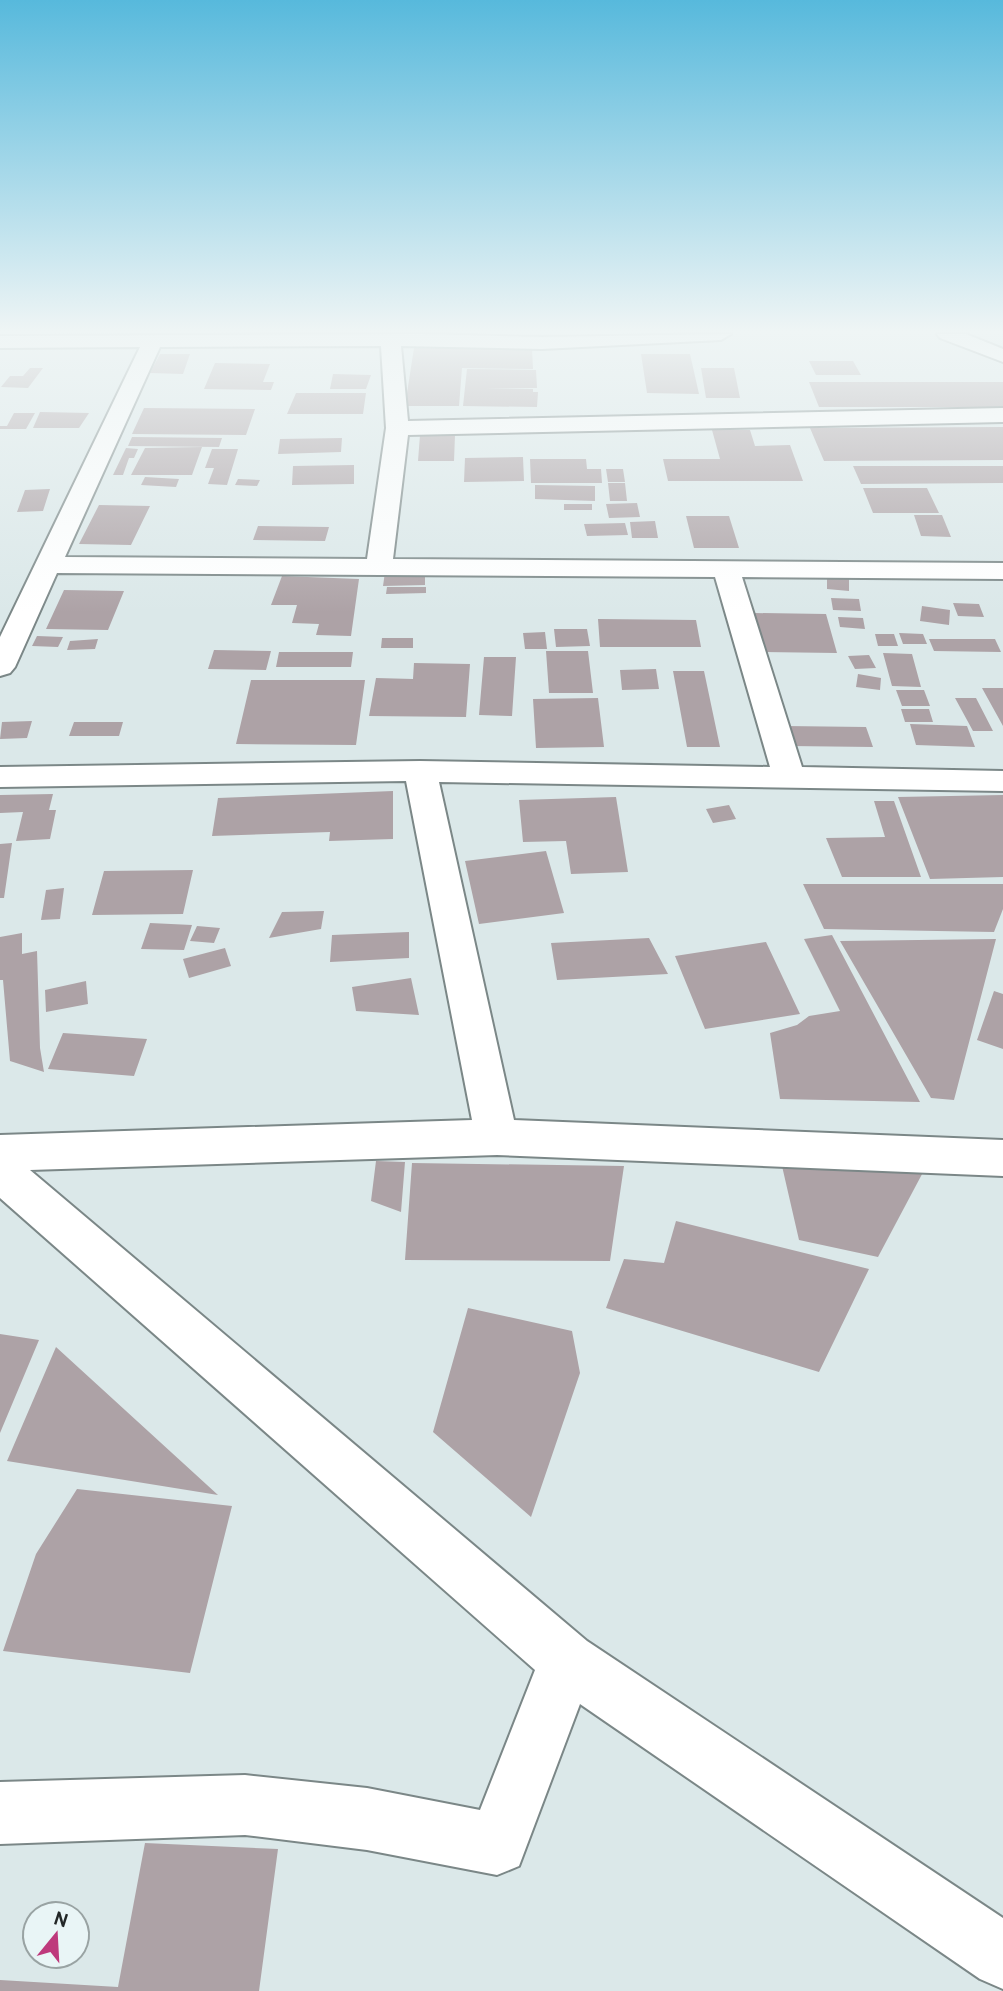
<svg xmlns="http://www.w3.org/2000/svg" width="1003" height="1991" font-family="Overpass,sans-serif">
<rect width="100%" height="100%" fill="#dbe8e9"/>
<path fill="#ada2a6" d="M 414,348 L 532,349 L 533,369 L 462,368 L 459,406 L 405,406 Z
M 160,354 L 190,354 L 183,374 L 150,373 Z
M 641,354 L 690,354 L 699,394 L 647,393 Z
M 809,361 L 853,361 L 861,375 L 816,375 Z
M 215,363 L 270,364 L 263,382 L 274,382 L 271,390 L 204,389 Z
M 30,368 L 43,368 L 28,388 L 1,387 L 10,376 L 23,376 Z
M 701,368 L 734,368 L 740,398 L 706,398 Z
M 467,369 L 536,370 L 537,388 L 485,388 L 533,389 L 533,392 L 538,392 L 537,407 L 463,406 Z
M 333,374 L 371,375 L 366,389 L 330,389 Z
M 809,382 L 1003,382 L 1003,407 L 819,407 Z
M 296,393 L 366,393 L 363,414 L 287,414 Z
M 144,408 L 255,409 L 246,435 L 132,434 Z
M 40,412 L 89,413 L 79,428 L 33,428 Z
M 14,413 L 35,413 L 26,429 L 0,429 L 0,426 L 7,426 Z
M 1003,427 L 1003,460 L 824,461 L 810,428 Z
M 712,430 L 750,430 L 755,446 L 790,445 L 803,481 L 668,481 L 663,459 L 720,459 Z
M 420,435 L 455,435 L 454,461 L 418,461 Z
M 132,437 L 222,438 L 219,447 L 128,446 Z
M 342,438 L 341,452 L 278,454 L 280,439 Z
M 202,447 L 192,475 L 131,475 L 145,448 Z
M 126,448 L 138,449 L 134,458 L 129,458 L 123,475 L 113,475 Z
M 212,449 L 238,449 L 227,485 L 208,484 L 214,468 L 205,468 Z
M 523,457 L 524,481 L 464,482 L 465,458 Z
M 530,459 L 586,459 L 587,469 L 601,469 L 602,483 L 531,483 Z
M 354,465 L 354,484 L 292,485 L 293,466 Z
M 853,466 L 1003,466 L 1003,483 L 861,484 Z
M 606,469 L 623,469 L 625,482 L 608,482 Z
M 145,477 L 179,479 L 176,487 L 141,485 Z
M 238,479 L 260,480 L 257,486 L 235,485 Z
M 608,483 L 625,483 L 627,501 L 610,501 Z
M 535,485 L 595,486 L 595,501 L 535,499 Z
M 863,488 L 927,488 L 939,513 L 873,513 Z
M 50,489 L 43,511 L 17,512 L 25,490 Z
M 637,503 L 640,517 L 609,518 L 606,504 Z
M 564,504 L 592,504 L 592,510 L 564,510 Z
M 99,505 L 150,506 L 131,545 L 79,544 Z
M 914,515 L 942,515 L 951,537 L 921,536 Z
M 686,516 L 729,516 L 739,548 L 694,548 Z
M 655,521 L 658,538 L 632,538 L 630,522 Z
M 625,523 L 628,535 L 587,536 L 584,524 Z
M 258,526 L 329,527 L 325,541 L 253,540 Z
M 385,572 L 425,574 L 425,585 L 383,586 Z
M 282,576 L 359,579 L 351,636 L 316,635 L 319,624 L 292,623 L 297,605 L 271,605 Z
M 827,577 L 849,578 L 849,591 L 827,589 Z
M 387,587 L 426,587 L 426,593 L 386,594 Z
M 64,590 L 124,591 L 108,630 L 46,629 Z
M 831,598 L 859,599 L 861,611 L 833,610 Z
M 953,603 L 979,604 L 984,617 L 958,616 Z
M 922,606 L 950,610 L 949,625 L 920,621 Z
M 754,613 L 826,614 L 837,653 L 763,652 Z
M 838,617 L 863,618 L 865,629 L 840,627 Z
M 598,619 L 696,620 L 701,647 L 600,647 Z
M 554,629 L 587,629 L 590,646 L 556,647 Z
M 545,632 L 547,649 L 525,649 L 523,633 Z
M 899,633 L 923,634 L 927,644 L 903,644 Z
M 875,634 L 894,634 L 898,646 L 878,646 Z
M 37,636 L 63,637 L 58,647 L 32,646 Z
M 382,638 L 413,638 L 413,648 L 381,648 Z
M 98,639 L 95,649 L 67,650 L 70,641 Z
M 929,639 L 995,639 L 1001,652 L 934,651 Z
M 214,650 L 271,651 L 266,670 L 208,669 Z
M 546,651 L 588,651 L 593,693 L 549,693 Z
M 279,652 L 353,652 L 351,667 L 276,667 Z
M 883,653 L 912,654 L 921,687 L 892,686 Z
M 869,655 L 876,668 L 855,669 L 848,656 Z
M 484,657 L 516,657 L 512,716 L 479,715 Z
M 414,663 L 470,664 L 466,717 L 369,716 L 376,678 L 413,679 Z
M 656,669 L 659,689 L 622,690 L 620,670 Z
M 673,671 L 704,671 L 720,747 L 687,747 Z
M 858,674 L 881,678 L 880,690 L 856,687 Z
M 251,680 L 365,680 L 356,745 L 236,744 Z
M 982,688 L 1003,688 L 1003,726 Z
M 896,690 L 924,690 L 930,706 L 902,706 Z
M 598,698 L 604,747 L 536,748 L 533,699 Z
M 955,698 L 976,698 L 993,731 L 973,731 Z
M 901,709 L 929,709 L 933,722 L 905,722 Z
M 32,721 L 27,738 L 0,739 L 2,722 Z
M 74,722 L 123,722 L 119,736 L 69,736 Z
M 910,724 L 967,726 L 975,747 L 916,745 Z
M 785,726 L 866,727 L 873,747 L 790,746 Z
M 393,791 L 393,839 L 329,841 L 330,832 L 212,836 L 218,798 Z
M 53,794 L 49,810 L 56,810 L 50,839 L 16,841 L 23,812 L 0,813 L 0,795 Z
M 1003,795 L 1003,877 L 930,879 L 898,797 Z
M 616,797 L 628,872 L 571,874 L 566,841 L 523,842 L 519,800 Z
M 874,801 L 894,801 L 921,877 L 842,877 L 826,838 L 885,837 Z
M 729,805 L 736,819 L 713,823 L 706,809 Z
M 12,843 L 4,898 L 0,898 L 0,844 Z
M 546,851 L 564,913 L 479,924 L 465,861 Z
M 193,870 L 183,914 L 92,915 L 104,871 Z
M 803,884 L 1003,884 L 1003,909 L 994,932 L 824,929 Z
M 64,888 L 60,919 L 41,920 L 46,890 Z
M 324,911 L 321,929 L 269,938 L 282,912 Z
M 150,923 L 192,925 L 184,950 L 141,949 Z
M 197,926 L 220,928 L 214,943 L 190,941 Z
M 409,932 L 409,958 L 330,962 L 332,935 Z
M 22,933 L 22,954 L 37,951 L 40,1048 L 44,1072 L 10,1061 L 3,980 L 0,980 L 0,937 Z
M 832,935 L 920,1102 L 780,1099 L 770,1033 L 797,1025 L 809,1016 L 840,1011 L 804,939 Z
M 649,938 L 668,974 L 557,980 L 551,943 Z
M 996,939 L 954,1100 L 931,1098 L 840,941 Z
M 766,942 L 800,1014 L 705,1029 L 675,956 Z
M 225,948 L 231,966 L 189,978 L 183,959 Z
M 411,978 L 419,1015 L 356,1011 L 352,987 Z
M 86,981 L 88,1004 L 46,1012 L 45,990 Z
M 994,991 L 1003,994 L 1003,1049 L 977,1040 Z
M 63,1033 L 147,1039 L 134,1076 L 48,1069 Z
M 376,1161 L 405,1162 L 401,1212 L 371,1201 Z
M 929,1161 L 878,1257 L 799,1240 L 782,1166 Z
M 412,1163 L 624,1166 L 610,1261 L 405,1260 Z
M 676,1221 L 869,1269 L 819,1372 L 606,1308 L 624,1259 L 664,1263 Z
M 468,1308 L 572,1331 L 580,1373 L 531,1517 L 433,1432 Z
M 0,1334 L 39,1340 L 0,1433 Z
M 56,1347 L 218,1495 L 7,1461 Z
M 77,1489 L 232,1506 L 190,1673 L 3,1651 L 36,1554 Z
M 145,1843 L 278,1849 L 259,1991 L 0,1991 L 0,1980 L 118,1987 Z"/>
<g fill="none" stroke-linecap="round" stroke-linejoin="round">
<defs>
<path id="minor" d="M 419,334 L 542,337 L 731,334 L 721,340 L 542,349 L 401,346 L 408,421 L 1003,408 L 1003,422 L 408,435 L 393,559 L 1003,563 L 1003,579 L 742,577 L 802,767 L 1003,771 L 1003,791 L 439,782 L 514,1120 L 1003,1140 L 1003,1176 L 497,1155 L 30,1170 L 587,1641 L 1003,1918 L 1003,1989 L 980,1979 L 580,1704 L 519,1866 L 497,1875 L 367,1850 L 245,1835 L 0,1844 L 0,1782 L 245,1775 L 367,1788 L 480,1810 L 535,1670 L 0,1198 L 0,1135 L 472,1120 L 406,781 L 0,787 L 0,767 L 420,761 L 770,767 L 715,577 L 57,573 L 15,667 L 10,673 L 0,676 L 0,637 L 140,347 L 0,348 L 0,336 ZM 381,346 L 386,428 L 367,559 L 65,557 L 160,347 Z
M 937,334 L 966,334 L 1003,349 L 1003,362 L 940,338 Z"/>
</defs>
<use href="#minor" stroke="#7b8787" stroke-width="4"/>
<use href="#minor" fill="#fff" fill-rule="evenodd"/>
</g>
<linearGradient id="sky" x2="0" y2="1"><stop stop-color="#57b9dc"/><stop offset="0.54" stop-color="#eff5f5"/><stop offset="1" stop-color="#eff5f5" stop-opacity="0"/></linearGradient>
<rect width="1003" height="613" fill="url(#sky)"/>
<g transform="translate(56 1935) rotate(18)"><circle r="33" fill="#e9f5f6" stroke="#99a3a3" stroke-width="2"/>
<path d="M0-5L12 26L0 18L-12 26Z" fill="#be397c"/>
<text y="-10" font-size="19" font-weight="bold" text-anchor="middle" fill="#222727">N</text>
</g>
</svg>
